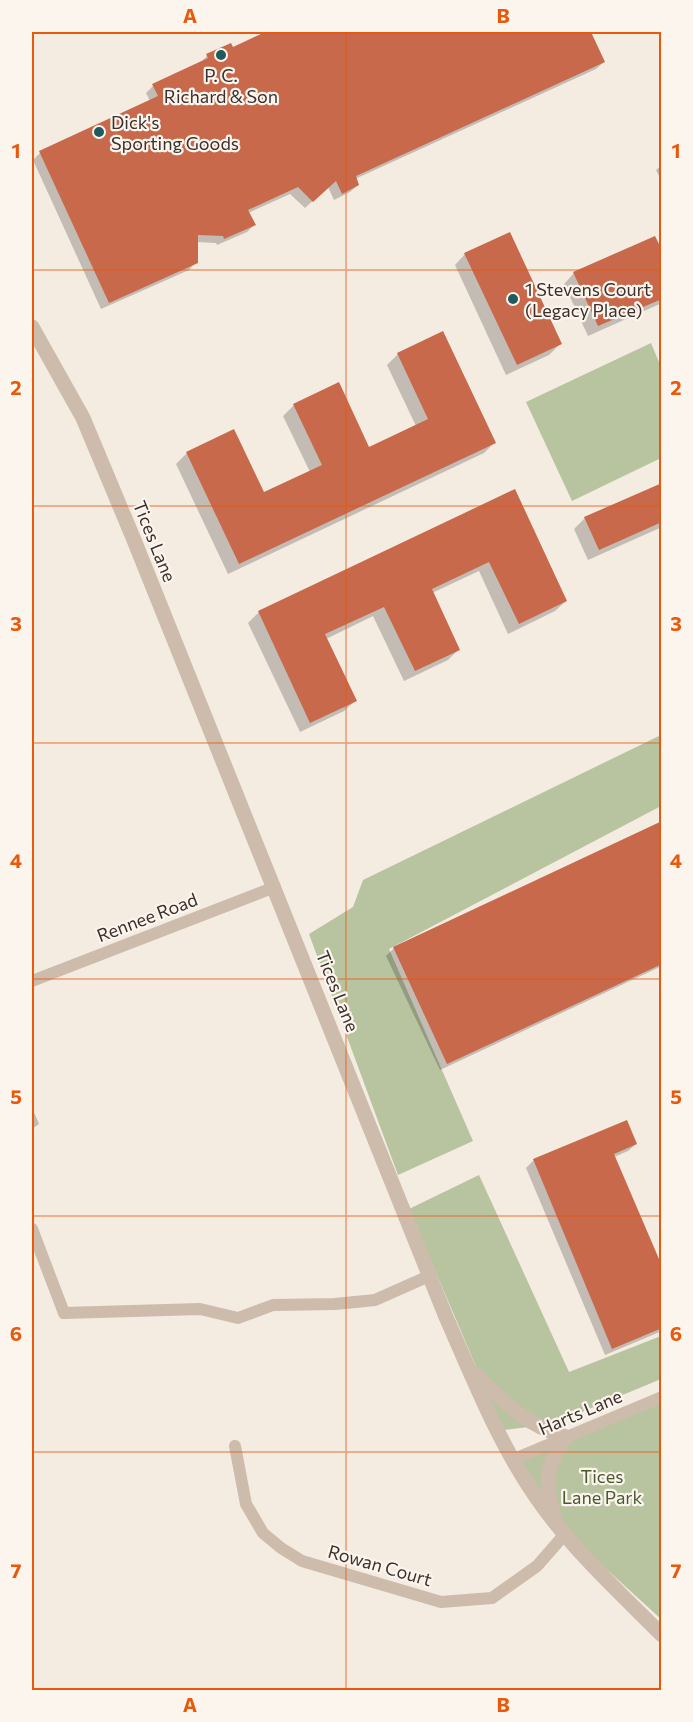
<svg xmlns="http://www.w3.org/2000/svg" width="693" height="1722" font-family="Commissioner,sans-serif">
<rect width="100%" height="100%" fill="#f4ebe1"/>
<path fill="#b8c4a0" d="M 651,343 L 661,367 L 661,458 L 572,501 L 526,402 Z
M 661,735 L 661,806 L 389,949 L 473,1141 L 398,1175 L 309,934 L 353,907 L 363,880 Z
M 479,1175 L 569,1372 L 661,1336 L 661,1379 L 553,1424 L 503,1430 L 409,1209 Z
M 661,1397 L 661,1619 L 581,1546 L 512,1460 Z"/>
<path fill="#0003" d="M 268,32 L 590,32 L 604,62 L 596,69 L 355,179 L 358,185 L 350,192 L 334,200 L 328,187 L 305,208 L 290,194 L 248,213 L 254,225 L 247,232 L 217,245 L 216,243 L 196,242 L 196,262 L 189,270 L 101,309 L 33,160 L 40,153 L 150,101 L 146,93 L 153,86 L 200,63 L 207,56 L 232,49 Z
M 662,165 L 662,182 L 656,170 Z
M 662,253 L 662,303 L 588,336 L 564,284 L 574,273 Z
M 465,254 L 560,344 L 549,355 L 506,375 L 455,265 Z
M 398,354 L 494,443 L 484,453 L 228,574 L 176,464 L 187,453 L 263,494 L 310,472 L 283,416 L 294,405 L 369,449 L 416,426 L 387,365 Z
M 662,485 L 662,527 L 588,560 L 574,529 L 585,518 Z
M 514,491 L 566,601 L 555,611 L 508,634 L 479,571 L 432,593 L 459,649 L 448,660 L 404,681 L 373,616 L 326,639 L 355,701 L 344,711 L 300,732 L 248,623 L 259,612 Z
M 662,823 L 662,966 L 440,1070 L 386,956 L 394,948 Z
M 34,1112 L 39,1124 L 32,1129 L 32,1113 Z
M 636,1144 L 628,1151 L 614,1157 L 662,1270 L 662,1331 L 605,1355 L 526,1168 L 534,1160 Z"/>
<path fill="#c8694b" d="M 265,32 L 591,32 L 605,62 L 356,176 L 359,185 L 342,194 L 336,181 L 313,202 L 298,187 L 248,210 L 256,225 L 224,239 L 223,236 L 198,235 L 198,263 L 109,303 L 39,151 L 158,96 L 152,84 L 208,58 L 206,54 L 231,43 L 233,47 Z
M 510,232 L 562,344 L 517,365 L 464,253 Z
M 655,236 L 662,250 L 662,299 L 598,326 L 573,272 Z
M 443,331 L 496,443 L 239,564 L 186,452 L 234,429 L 264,492 L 322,465 L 293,404 L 339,382 L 369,447 L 428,419 L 397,353 Z
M 662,483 L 662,522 L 599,550 L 584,517 Z
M 515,489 L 567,601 L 519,624 L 489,562 L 432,589 L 460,650 L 415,671 L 384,607 L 325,634 L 357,701 L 310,723 L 258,611 Z
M 662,821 L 662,964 L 447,1064 L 393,947 Z
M 627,1120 L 637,1144 L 614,1154 L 662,1266 L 662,1328 L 612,1349 L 533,1159 Z"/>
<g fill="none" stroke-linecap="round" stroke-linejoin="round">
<path stroke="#cdbbac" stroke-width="12" d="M 32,981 L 275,887
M 32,1229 L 64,1313 L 200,1309 L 238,1318 L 273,1305 L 335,1304 L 375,1300 L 429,1276
M 235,1446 L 246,1504 L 263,1533 L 281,1548 L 302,1561 L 441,1602 L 492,1598 L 537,1566 L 565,1534
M 512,1460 L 662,1397"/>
<path stroke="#cdbbac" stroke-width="15" d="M 32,327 L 83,418 L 134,540 L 446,1317 C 473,1378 498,1442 536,1497 C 571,1548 618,1591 662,1635
M 474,1373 C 506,1404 523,1423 566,1437 C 543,1469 546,1481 554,1518"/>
</g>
<path fill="none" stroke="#e8590c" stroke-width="1.5" stroke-opacity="0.55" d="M 346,32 L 346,1690M 32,270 L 662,270M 32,506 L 662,506M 32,743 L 662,743M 32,979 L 662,979M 32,1216 L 662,1216M 32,1452 L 662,1452"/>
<g fill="#1f5a5e" stroke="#fbf5ee" stroke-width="2">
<circle cx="221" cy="55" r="6"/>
<circle cx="99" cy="132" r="6"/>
<circle cx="513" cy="299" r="6"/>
</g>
<g text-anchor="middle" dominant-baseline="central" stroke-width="4.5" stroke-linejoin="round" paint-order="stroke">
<g font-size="18" fill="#3b302b" stroke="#fbf5ee" text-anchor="start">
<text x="221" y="75" text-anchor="middle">P. C.<tspan x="221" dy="21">Richard &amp; Son</tspan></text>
<text x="111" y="122">Dick's<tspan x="111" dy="21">Sporting Goods</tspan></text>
<text x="525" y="289">1 Stevens Court<tspan x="525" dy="21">(Legacy Place)</tspan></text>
</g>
<g font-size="18" fill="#3b302b" stroke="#fbf5ee">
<text transform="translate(155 541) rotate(68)">Tices Lane</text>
<text transform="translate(147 917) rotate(-21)">Rennee Road</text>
<text transform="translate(338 991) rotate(68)">Tices Lane</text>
<text transform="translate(580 1412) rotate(-23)">Harts Lane</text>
<text transform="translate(380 1565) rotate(16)">Rowan Court</text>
</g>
<g font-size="18" fill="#4a5a2e" stroke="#fbf5ee">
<text x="602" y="1476">Tices<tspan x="602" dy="21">Lane Park</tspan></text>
</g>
</g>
<rect width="693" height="1722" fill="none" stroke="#fbf5ee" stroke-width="66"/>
<rect x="33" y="33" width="627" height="1656" fill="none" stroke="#e8590c" stroke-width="2"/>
<g font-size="20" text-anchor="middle" font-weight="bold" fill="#e8590c">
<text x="190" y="23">A</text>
<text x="503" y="23">B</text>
<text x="16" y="158">1</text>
<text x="676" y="158">1</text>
<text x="16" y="395">2</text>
<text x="676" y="395">2</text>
<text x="16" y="631">3</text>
<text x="676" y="631">3</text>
<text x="16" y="868">4</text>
<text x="676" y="868">4</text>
<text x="16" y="1104">5</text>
<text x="676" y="1104">5</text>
<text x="16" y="1341">6</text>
<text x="676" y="1341">6</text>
<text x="16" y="1578">7</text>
<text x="676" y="1578">7</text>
<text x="190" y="1712">A</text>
<text x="503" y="1712">B</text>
</g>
</svg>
